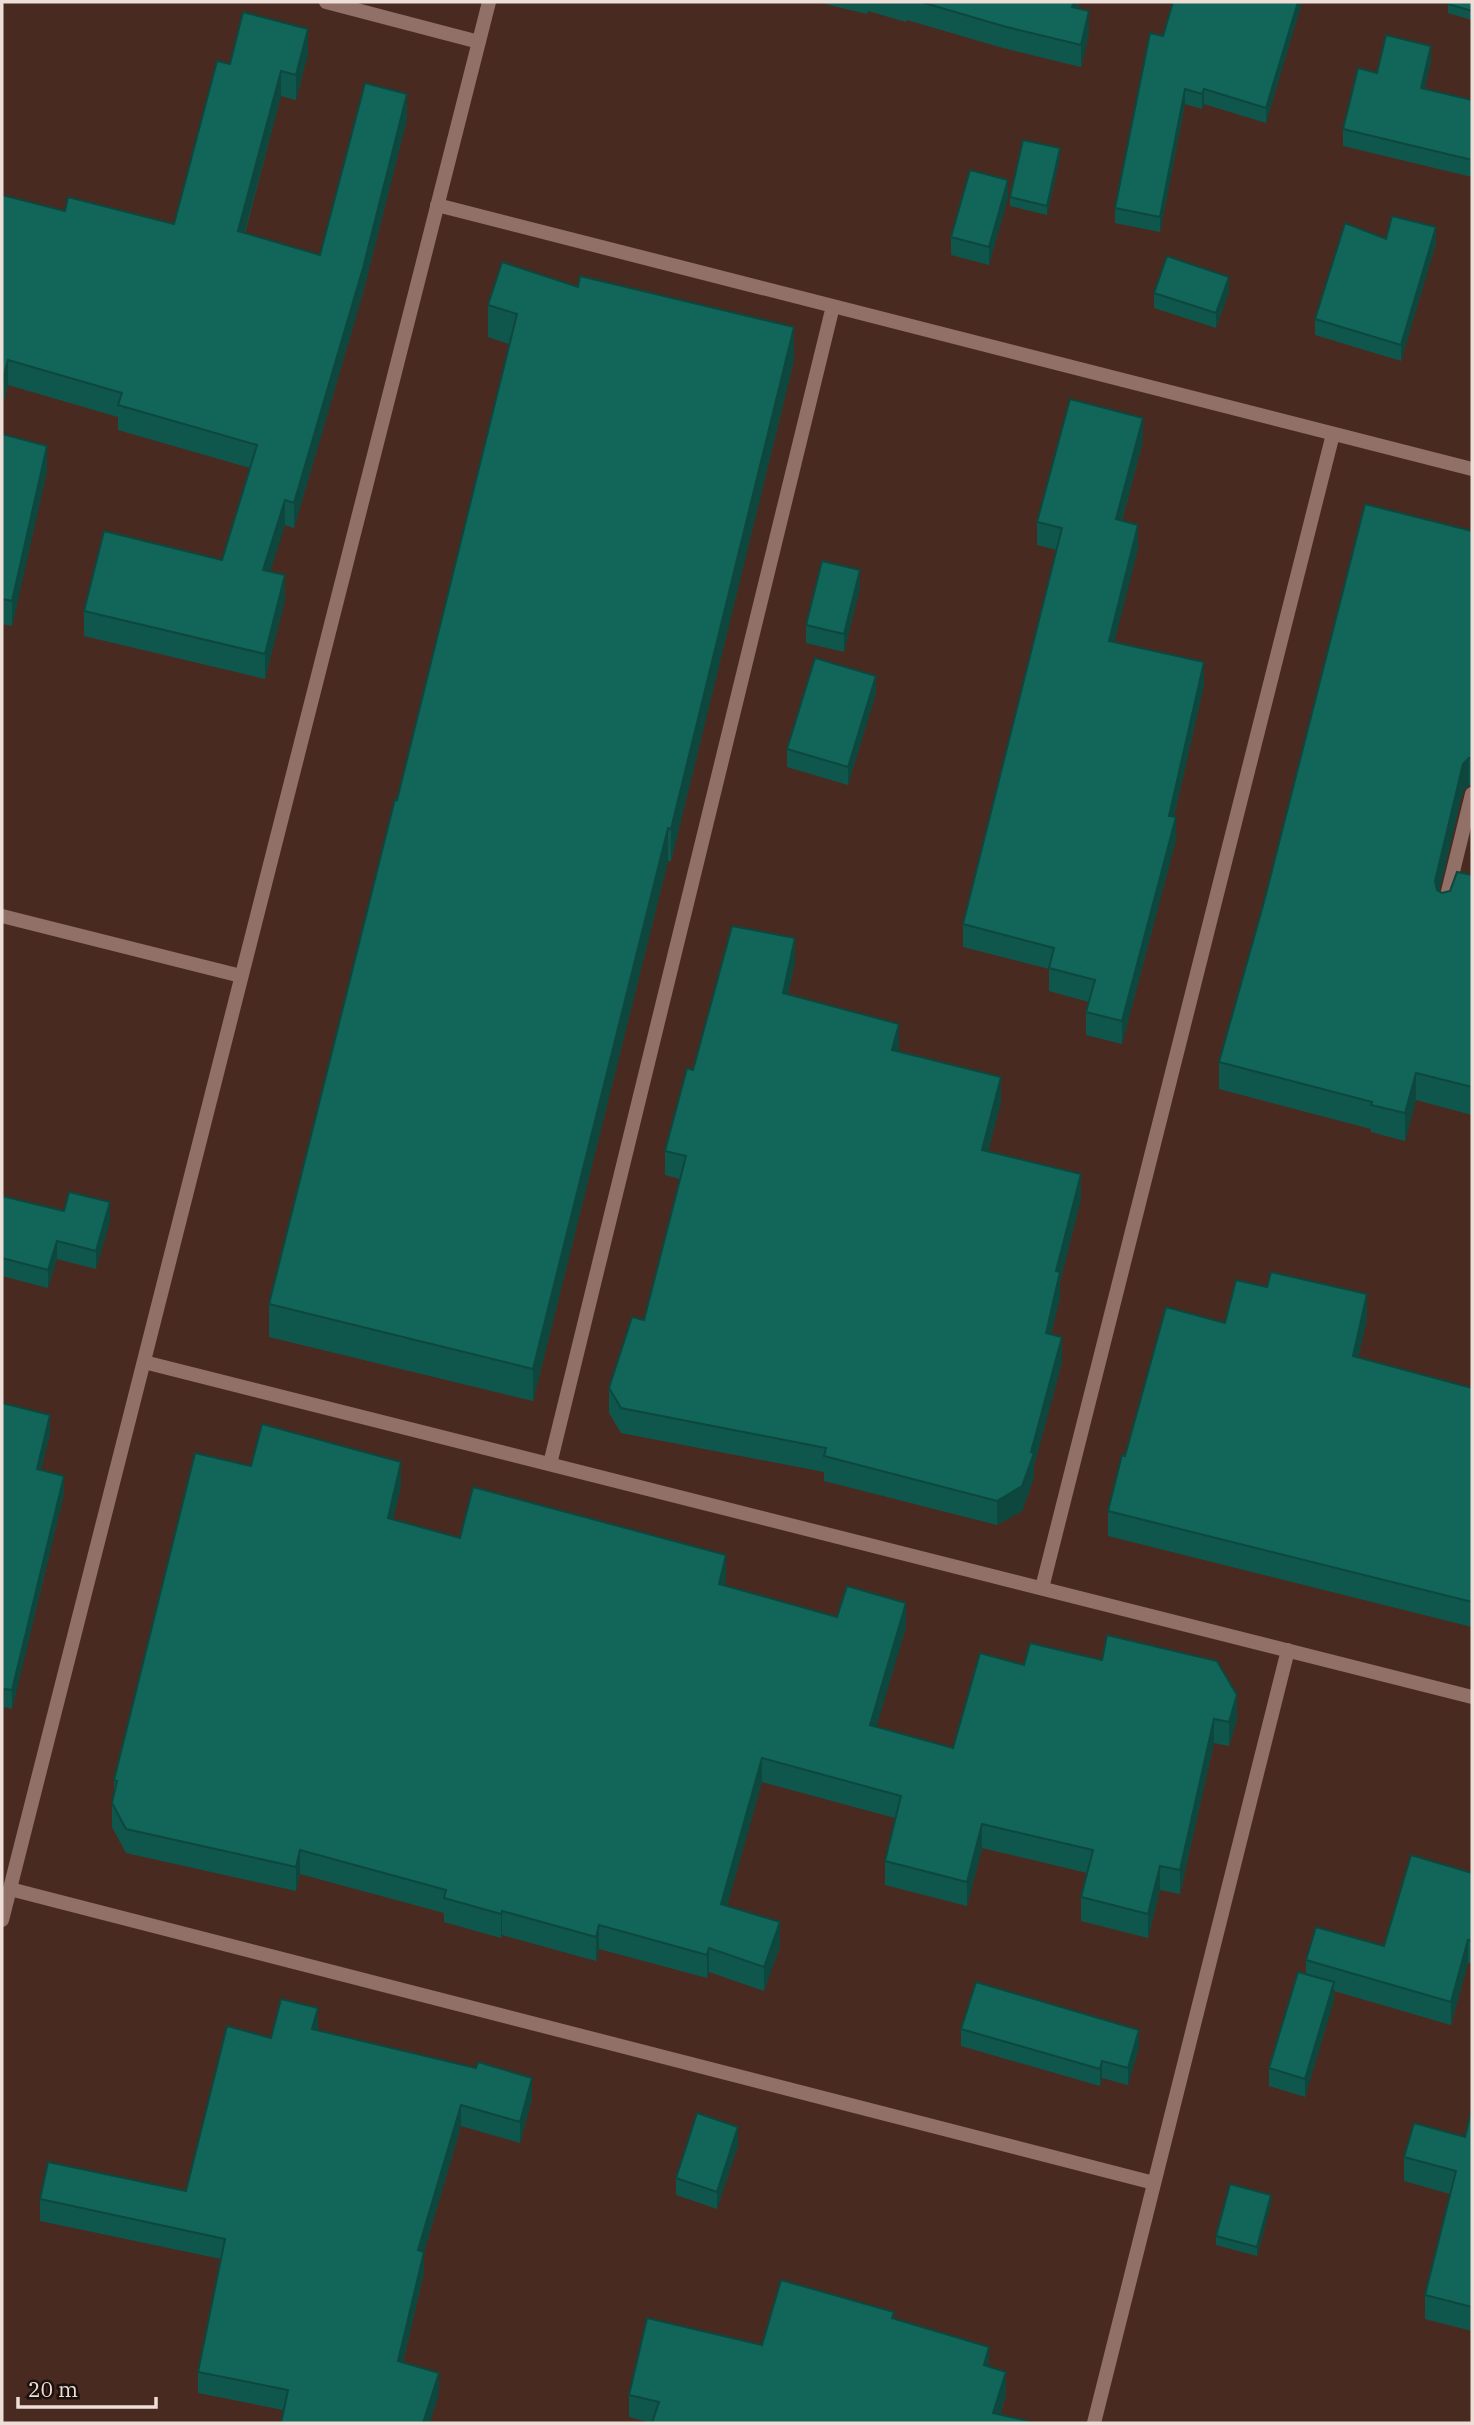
<svg xmlns="http://www.w3.org/2000/svg" width="1474" height="2425" font-family="'IBM Plex Serif',serif">
<rect width="100%" height="100%" fill="#3c241d"/>
<path fill="#492a21" d="M 2,2 L 1472,2 L 1472,2423 L 2,2423 Z"/>
<g fill="none" stroke-linecap="round" stroke-linejoin="round">
<path stroke="#917167" stroke-width="14" d="M 326,2 L 479,42
M 437,205 L 1472,469
M 1444,908 L 1472,794
M 2,916 L 241,976
M 144,1362 L 1472,1697
M 550,1464 L 833,306
M 1042,1588 L 1333,434
M 10,1889 L 1154,2183
M 2,1920 L 489,2
M 1094,2423 L 1288,1650"/>
</g>
<path fill="#0f574d" d="M 817,2 L 1079,2 L 1078,9 L 1089,34 L 1081,67 L 1003,48 L 907,20 L 906,22 L 868,11 L 867,14 Z
M 1302,2 L 1266,123 L 1204,104 L 1202,109 L 1185,104 L 1160,232 L 1115,223 L 1115,208 L 1163,36 Z
M 1472,2 L 1472,20 L 1448,13 L 1448,4 Z
M 308,54 L 296,100 L 281,96 L 245,233 L 320,255 L 407,119 L 363,293 L 294,528 L 285,525 L 270,571 L 285,600 L 265,679 L 84,636 L 84,611 L 222,560 L 250,468 L 118,430 L 118,417 L 8,385 L 2,407 L 2,195 L 65,211 L 174,224 L 230,64 Z
M 1431,62 L 1424,88 L 1472,100 L 1472,177 L 1343,146 L 1343,129 L 1377,73 Z
M 1060,157 L 1047,215 L 1010,206 L 1010,197 Z
M 1008,198 L 989,265 L 951,255 L 951,237 Z
M 1386,239 L 1436,243 L 1401,361 L 1315,335 L 1315,319 Z
M 1229,292 L 1216,328 L 1154,308 L 1154,293 Z
M 488,305 L 794,360 L 671,861 L 668,861 L 533,1401 L 269,1337 L 269,1304 L 397,800 L 509,344 L 488,337 Z
M 2,434 L 47,471 L 12,626 L 2,624 Z
M 1143,441 L 1122,521 L 1138,548 L 1114,642 L 1204,685 L 1174,817 L 1176,840 L 1122,1044 L 1086,1035 L 1086,1012 L 1089,1002 L 1049,991 L 1049,969 L 963,947 L 963,924 L 1057,550 L 1037,545 L 1037,522 Z
M 1472,531 L 1472,785 L 1469,785 L 1463,791 L 1439,891 L 1442,893 L 1450,891 L 1472,875 L 1472,1115 L 1416,1100 L 1405,1141 L 1371,1132 L 1371,1129 L 1219,1089 L 1219,1062 Z
M 860,588 L 844,652 L 806,643 L 806,625 Z
M 876,693 L 848,785 L 787,767 L 787,749 Z
M 795,963 L 788,994 L 899,1048 L 898,1052 L 1001,1102 L 988,1151 L 1081,1199 L 1060,1282 L 1060,1297 L 1051,1334 L 1062,1362 L 1034,1466 L 1034,1477 L 1022,1511 L 997,1525 L 824,1481 L 824,1472 L 621,1433 L 609,1413 L 609,1388 L 644,1320 L 680,1179 L 665,1175 L 665,1151 L 693,1070 Z
M 2,1196 L 110,1221 L 96,1269 L 57,1259 L 48,1288 L 2,1276 Z
M 1367,1319 L 1358,1358 L 1472,1388 L 1472,1627 L 1108,1536 L 1108,1511 L 1125,1456 Z
M 2,1403 L 50,1433 L 41,1470 L 64,1494 L 12,1709 L 4,1707 Z
M 251,1466 L 401,1486 L 393,1519 L 460,1538 L 726,1579 L 724,1586 L 837,1617 L 906,1627 L 876,1727 L 953,1748 L 1024,1665 L 1237,1719 L 1229,1746 L 1214,1743 L 1180,1894 L 1160,1890 L 1148,1938 L 1081,1921 L 1081,1897 L 1087,1873 L 982,1848 L 967,1906 L 885,1885 L 885,1861 L 895,1818 L 762,1782 L 727,1905 L 780,1946 L 764,1991 L 709,1972 L 707,1978 L 599,1949 L 596,1961 L 502,1935 L 501,1938 L 444,1922 L 444,1913 L 300,1874 L 296,1891 L 126,1853 L 112,1827 L 112,1803 L 114,1795 L 114,1780 Z
M 1472,1873 L 1472,1964 L 1468,1963 L 1451,2025 L 1334,1991 L 1334,2000 L 1305,2097 L 1269,2086 L 1269,2068 L 1306,1974 L 1306,1960 L 1384,1946 Z
M 961,2029 L 1139,2047 L 1128,2085 L 1102,2078 L 1100,2086 L 961,2046 Z
M 318,2030 L 532,2099 L 520,2143 L 461,2126 L 424,2252 L 424,2273 L 403,2362 L 439,2394 L 283,2410 L 198,2393 L 198,2372 L 221,2259 L 40,2221 L 40,2199 L 186,2191 L 271,2038 Z
M 1472,2108 L 1472,2331 L 1425,2319 L 1425,2295 L 1450,2194 L 1404,2181 L 1404,2157 L 1465,2137 Z
M 738,2145 L 717,2209 L 676,2195 L 676,2178 Z
M 1271,2204 L 1257,2256 L 1216,2245 L 1216,2236 Z
M 894,2318 L 989,2367 L 1006,2395 L 1000,2415 L 652,2423 L 629,2417 L 629,2395 L 762,2345 Z"/>
<path fill="#0d473e" d="M 1074,2 L 1079,2 L 1072,30 L 1072,7 Z
M 1298,2 L 1302,2 L 1266,123 L 1266,108 Z
M 1089,11 L 1089,34 L 1081,67 L 1081,45 Z
M 308,29 L 308,54 L 296,100 L 296,75 Z
M 1431,46 L 1431,62 L 1421,104 L 1421,88 Z
M 281,71 L 281,96 L 238,256 L 238,231 Z
M 1185,89 L 1185,104 L 1160,232 L 1160,217 Z
M 1204,89 L 1204,104 L 1202,109 L 1202,94 Z
M 407,94 L 407,119 L 363,293 L 294,528 L 294,503 Z
M 1060,148 L 1060,157 L 1047,215 L 1047,206 Z
M 1008,180 L 1008,198 L 989,265 L 989,247 Z
M 1436,227 L 1436,243 L 1401,361 L 1401,345 Z
M 1229,277 L 1229,292 L 1216,328 L 1216,313 Z
M 794,327 L 794,360 L 671,861 L 671,829 Z
M 8,360 L 8,385 L 2,407 L 2,382 Z
M 1143,418 L 1143,441 L 1116,542 L 1116,519 Z
M 47,446 L 47,471 L 12,626 L 12,601 Z
M 285,500 L 285,525 L 263,595 L 263,570 Z
M 1138,525 L 1138,548 L 1109,664 L 1109,641 Z
M 860,570 L 860,588 L 844,652 L 844,634 Z
M 285,575 L 285,600 L 265,679 L 265,654 Z
M 1204,662 L 1204,685 L 1169,839 L 1169,816 Z
M 876,676 L 876,693 L 848,785 L 848,767 Z
M 1469,758 L 1469,785 L 1463,791 L 1435,909 L 1435,881 L 1463,764 Z
M 1176,817 L 1176,840 L 1122,1044 L 1122,1021 Z
M 668,828 L 668,861 L 533,1401 L 533,1369 Z
M 795,938 L 795,963 L 783,1018 L 783,993 Z
M 899,1024 L 899,1048 L 892,1075 L 892,1050 Z
M 1416,1073 L 1416,1100 L 1405,1141 L 1405,1113 Z
M 1001,1077 L 1001,1102 L 982,1175 L 982,1150 Z
M 1081,1174 L 1081,1199 L 1060,1282 L 1060,1297 L 1046,1358 L 1046,1333 L 1056,1271 Z
M 110,1202 L 110,1221 L 96,1269 L 96,1251 Z
M 57,1241 L 57,1259 L 48,1288 L 48,1270 Z
M 1367,1294 L 1367,1319 L 1353,1381 L 1353,1356 Z
M 1062,1337 L 1062,1362 L 1034,1466 L 1034,1477 L 1022,1511 L 997,1525 L 997,1501 L 1031,1452 Z
M 50,1415 L 50,1433 L 37,1487 L 37,1469 Z
M 401,1462 L 401,1486 L 388,1542 L 388,1518 Z
M 64,1476 L 64,1494 L 12,1709 L 12,1690 Z
M 726,1555 L 726,1579 L 719,1608 L 719,1584 Z
M 906,1603 L 906,1627 L 870,1749 L 870,1725 Z
M 4,1689 L 4,1707 L 2,1714 L 2,1696 Z
M 1237,1695 L 1237,1719 L 1229,1746 L 1229,1722 Z
M 1214,1719 L 1214,1743 L 1180,1894 L 1180,1870 Z
M 762,1758 L 762,1782 L 721,1928 L 721,1904 Z
M 982,1824 L 982,1848 L 967,1906 L 967,1882 Z
M 300,1850 L 300,1874 L 296,1891 L 296,1867 Z
M 1160,1866 L 1160,1890 L 1148,1938 L 1148,1914 Z
M 502,1911 L 502,1935 L 501,1938 L 501,1914 Z
M 780,1922 L 780,1946 L 764,1991 L 764,1967 Z
M 599,1925 L 599,1949 L 596,1961 L 596,1937 Z
M 1468,1940 L 1468,1963 L 1451,2025 L 1451,2002 Z
M 709,1948 L 709,1972 L 707,1978 L 707,1955 Z
M 1334,1982 L 1334,2000 L 1305,2097 L 1305,2079 Z
M 318,2008 L 318,2029 L 312,2050 L 312,2029 Z
M 1139,2030 L 1139,2047 L 1128,2085 L 1128,2068 Z
M 1102,2061 L 1102,2078 L 1100,2086 L 1100,2069 Z
M 532,2078 L 532,2099 L 520,2143 L 520,2122 Z
M 461,2105 L 461,2126 L 418,2272 L 418,2250 Z
M 738,2127 L 738,2145 L 717,2209 L 717,2192 Z
M 1271,2195 L 1271,2204 L 1257,2256 L 1257,2247 Z
M 424,2252 L 424,2273 L 398,2382 L 398,2361 Z
M 989,2347 L 989,2370 L 984,2365 Z
M 1006,2372 L 1006,2395 L 997,2423 L 993,2413 Z
M 439,2373 L 439,2394 L 430,2423 L 423,2423 Z"/>
<path fill="#126559" stroke="#0d473e" stroke-width="2" d="M 921,2 L 1074,2 L 1072,7 L 1089,11 L 1081,45 L 1003,26 Z
M 1173,2 L 1298,2 L 1266,108 L 1204,89 L 1202,94 L 1185,89 L 1160,217 L 1115,208 L 1150,33 L 1163,36 Z
M 1449,2 L 1472,2 L 1472,11 L 1448,4 Z
M 243,12 L 308,29 L 296,75 L 281,71 L 238,231 L 320,255 L 365,83 L 407,94 L 363,268 L 294,503 L 285,500 L 263,570 L 285,575 L 265,654 L 84,611 L 104,531 L 222,560 L 257,445 L 118,405 L 122,393 L 8,360 L 2,382 L 2,195 L 65,211 L 68,197 L 174,224 L 217,61 L 230,64 Z
M 1386,35 L 1431,46 L 1421,88 L 1472,100 L 1472,160 L 1343,129 L 1358,68 L 1377,73 Z
M 1023,140 L 1060,148 L 1047,206 L 1010,197 Z
M 970,170 L 1008,180 L 989,247 L 951,237 Z
M 1392,216 L 1436,227 L 1401,345 L 1315,319 L 1345,223 L 1386,239 Z
M 1167,256 L 1229,277 L 1216,313 L 1154,293 Z
M 502,262 L 578,287 L 580,276 L 794,327 L 671,829 L 668,828 L 533,1369 L 269,1304 L 395,799 L 397,800 L 517,314 L 488,305 Z
M 1070,399 L 1143,418 L 1116,519 L 1138,525 L 1109,641 L 1204,662 L 1169,816 L 1176,817 L 1122,1021 L 1086,1012 L 1095,980 L 1049,968 L 1054,948 L 963,924 L 1062,528 L 1037,522 Z
M 2,434 L 47,446 L 12,601 L 2,599 Z
M 1365,504 L 1472,531 L 1472,758 L 1469,758 L 1463,764 L 1435,881 L 1437,890 L 1442,893 L 1450,891 L 1457,872 L 1472,875 L 1472,1087 L 1416,1073 L 1405,1113 L 1371,1105 L 1372,1102 L 1219,1062 L 1264,902 Z
M 822,561 L 860,570 L 844,634 L 806,625 Z
M 815,658 L 876,676 L 848,767 L 787,749 Z
M 732,926 L 795,938 L 783,993 L 899,1024 L 892,1050 L 1001,1077 L 982,1150 L 1081,1174 L 1056,1271 L 1060,1272 L 1046,1333 L 1062,1337 L 1031,1452 L 1034,1453 L 1022,1486 L 997,1501 L 824,1456 L 826,1448 L 621,1408 L 609,1388 L 632,1317 L 644,1320 L 686,1156 L 665,1151 L 687,1068 L 693,1070 Z
M 69,1192 L 110,1202 L 96,1251 L 57,1241 L 48,1270 L 2,1258 L 2,1196 L 64,1211 Z
M 1271,1272 L 1367,1294 L 1353,1356 L 1472,1388 L 1472,1602 L 1108,1511 L 1122,1455 L 1125,1456 L 1166,1307 L 1225,1323 L 1236,1280 L 1267,1287 Z
M 2,1403 L 50,1415 L 37,1469 L 64,1476 L 12,1690 L 4,1689 L 2,1696 Z
M 262,1424 L 401,1462 L 388,1518 L 460,1538 L 473,1487 L 726,1555 L 719,1584 L 837,1617 L 847,1586 L 906,1603 L 870,1725 L 953,1748 L 980,1653 L 1024,1665 L 1030,1643 L 1102,1660 L 1107,1635 L 1217,1661 L 1237,1695 L 1229,1722 L 1214,1719 L 1180,1870 L 1160,1866 L 1148,1914 L 1081,1897 L 1093,1850 L 982,1824 L 967,1882 L 885,1861 L 901,1796 L 762,1758 L 721,1904 L 780,1922 L 764,1967 L 709,1948 L 707,1955 L 599,1925 L 596,1937 L 502,1911 L 501,1914 L 444,1898 L 446,1890 L 300,1850 L 296,1867 L 126,1829 L 112,1803 L 117,1781 L 114,1780 L 195,1453 L 251,1466 Z
M 1411,1855 L 1472,1873 L 1472,1941 L 1468,1940 L 1451,2002 L 1306,1960 L 1316,1927 L 1384,1946 Z
M 1298,1972 L 1334,1982 L 1305,2079 L 1269,2068 Z
M 976,1982 L 1139,2030 L 1128,2068 L 1102,2061 L 1100,2069 L 961,2029 Z
M 281,1999 L 318,2008 L 312,2029 L 476,2068 L 478,2062 L 532,2078 L 520,2122 L 461,2105 L 418,2250 L 424,2252 L 398,2361 L 439,2373 L 423,2423 L 281,2423 L 288,2390 L 198,2372 L 225,2239 L 40,2199 L 48,2162 L 186,2191 L 227,2026 L 271,2038 Z
M 1472,2108 L 1472,2307 L 1425,2295 L 1456,2171 L 1404,2157 L 1414,2123 L 1465,2137 Z
M 697,2113 L 738,2127 L 717,2192 L 676,2178 Z
M 1230,2184 L 1271,2195 L 1257,2247 L 1216,2236 Z
M 781,2280 L 894,2312 L 892,2318 L 989,2347 L 984,2365 L 1006,2372 L 993,2413 L 1028,2421 L 1027,2423 L 652,2423 L 659,2402 L 629,2395 L 647,2318 L 762,2345 Z"/>
<rect width="1474" height="2425" fill="none" stroke="#eeded8" stroke-width="7"/>
<path d="M18 2397v10h138v-10" fill="none" stroke="#eeded8" stroke-width="3.5"/>
<text x="28" y="2397" font-size="21" fill="#eeded8" stroke="#1c110d" stroke-width="5" paint-order="stroke">20 m</text>
</svg>
